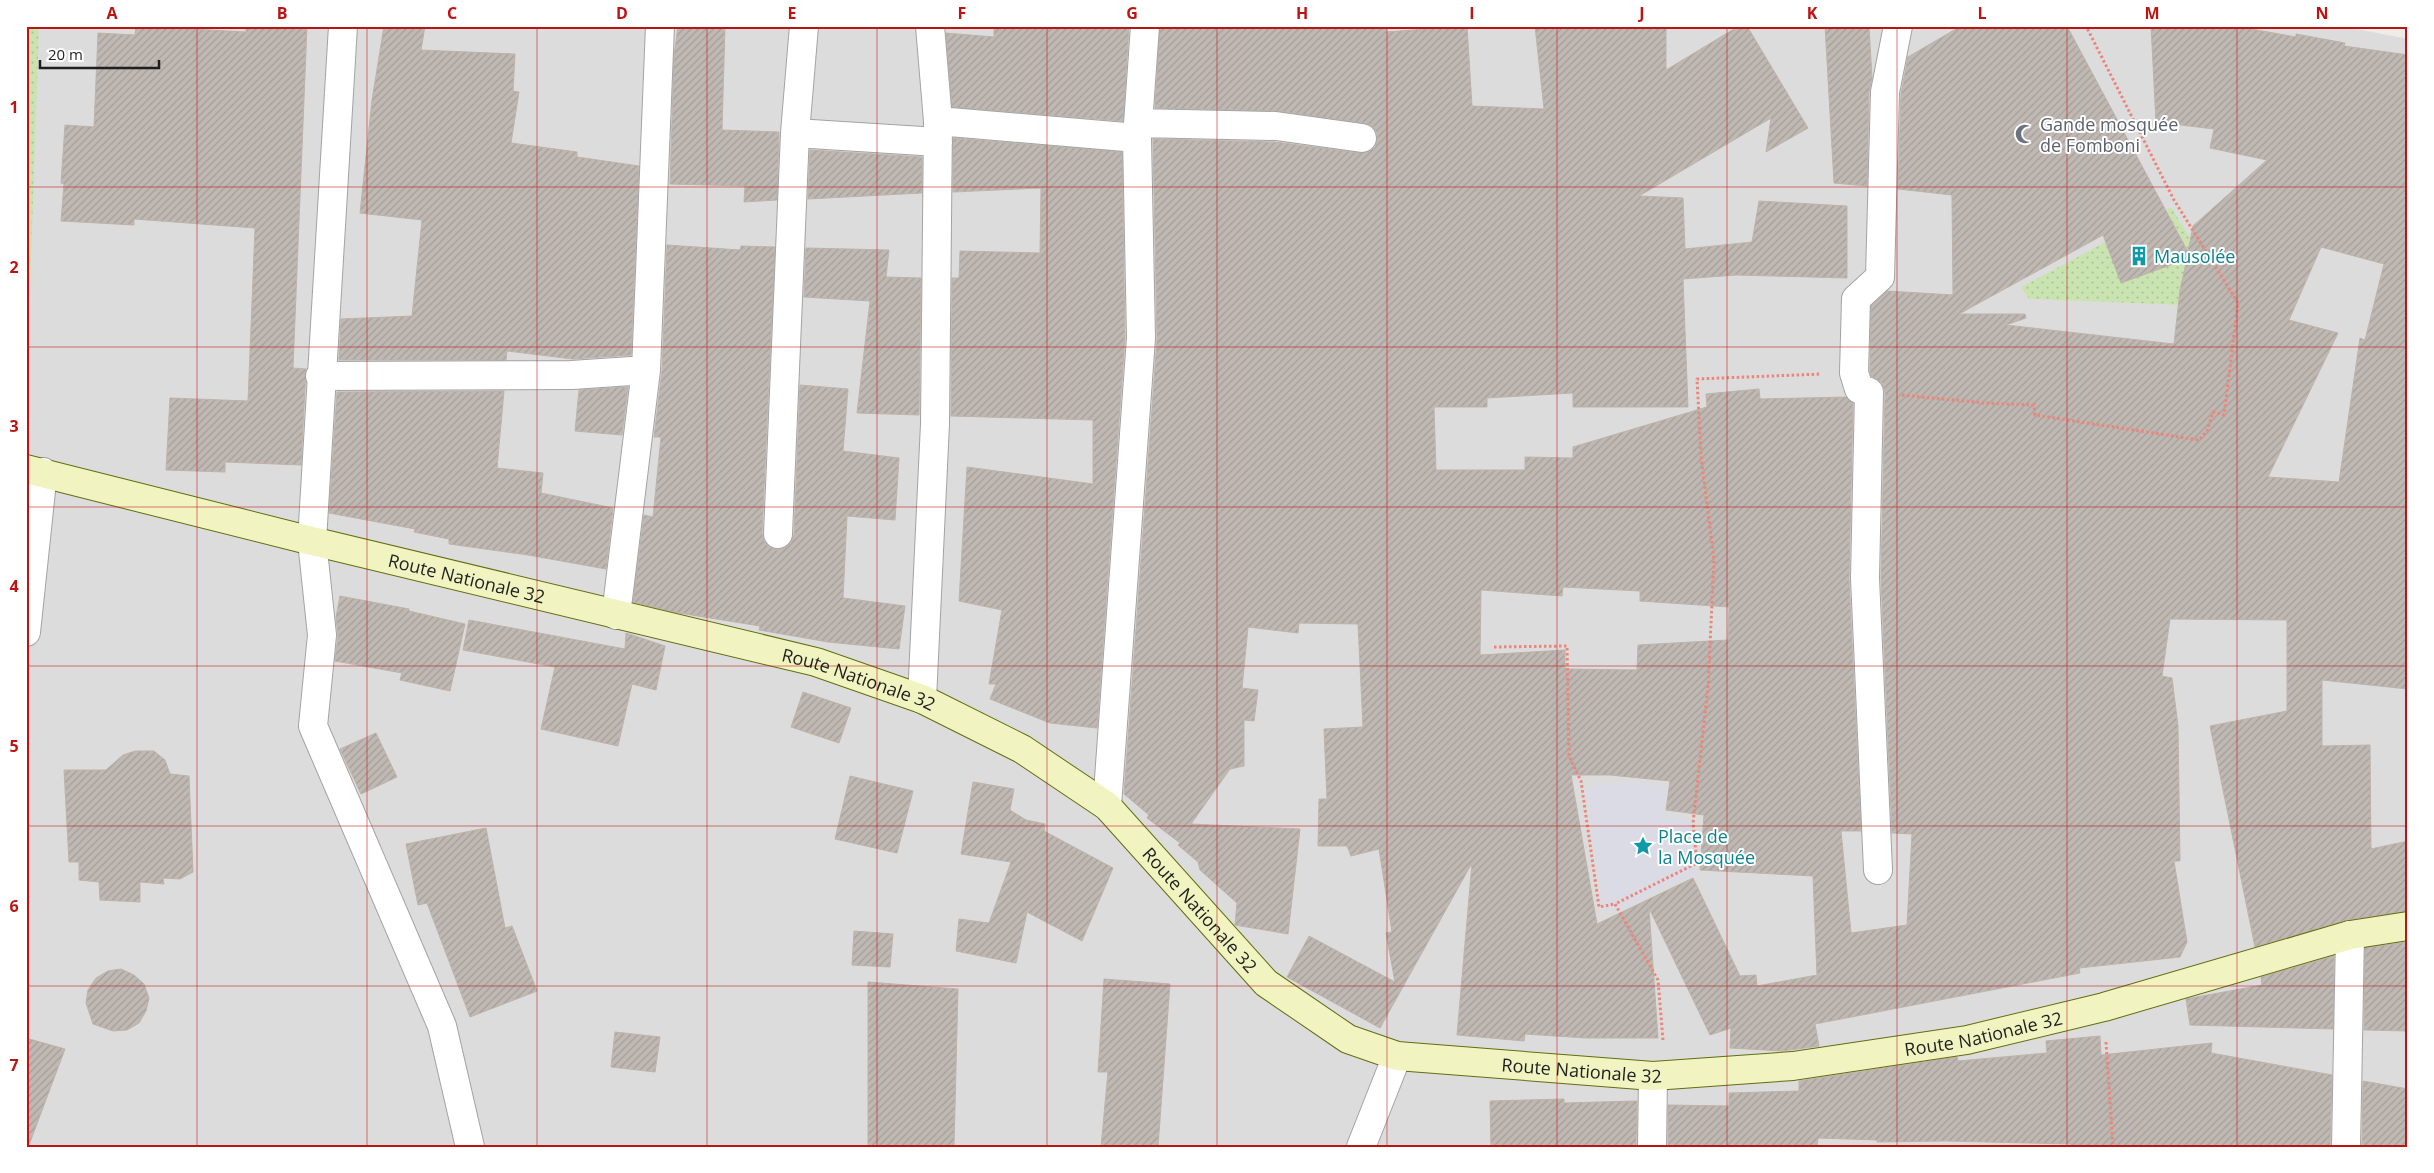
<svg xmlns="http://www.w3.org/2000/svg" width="2434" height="1173" font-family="'Open Sans',sans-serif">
<defs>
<pattern id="grass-dots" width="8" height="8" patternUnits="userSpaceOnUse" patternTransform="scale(1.25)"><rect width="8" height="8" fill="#cae4b1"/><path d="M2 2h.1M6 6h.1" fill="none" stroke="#adc398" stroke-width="1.8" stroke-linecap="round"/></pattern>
<pattern id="building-hatch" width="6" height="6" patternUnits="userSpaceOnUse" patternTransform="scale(1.25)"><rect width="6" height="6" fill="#bfb8b3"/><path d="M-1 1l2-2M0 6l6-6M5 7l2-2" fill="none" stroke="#a49e9a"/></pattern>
</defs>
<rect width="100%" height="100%" fill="#efece7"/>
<path fill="#dddcdc" d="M 26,26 L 2341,26 L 2408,39 L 2408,1147 L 26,1147 Z"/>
<path fill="url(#grass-dots)" d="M 26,26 L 39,26 L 26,404 Z
M 2171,207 L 2232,307 L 2029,299 L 2021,287 Z"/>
<path fill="#dbdbe5" d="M 1631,782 L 1666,786 L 1664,817 L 1688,819 L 1697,872 L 1623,908 L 1603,912 L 1585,788 Z"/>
<path fill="url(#building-hatch)" stroke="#bfb3aa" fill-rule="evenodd" d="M 136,26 L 246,32 L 246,26 L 307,26 L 293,368 L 306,369 L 301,465 L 225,462 L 225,472 L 166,470 L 170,398 L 248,401 L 255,228 L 134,219 L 134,225 L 61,221 L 64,184 L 61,183 L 65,125 L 94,127 L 98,33 L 135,35 Z
M 384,26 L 425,26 L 421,50 L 515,54 L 513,91 L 519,92 L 511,143 L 577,152 L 577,157 L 639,166 L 631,355 L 573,359 L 507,351 L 506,360 L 339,360 L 341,319 L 412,316 L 422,220 L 360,213 L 372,100 Z
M 678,26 L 725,26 L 722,130 L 779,132 L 777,200 L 744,202 L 745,186 L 670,184 L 674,56 Z
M 994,26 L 1129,26 L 1123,121 L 952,107 L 946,33 L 994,37 Z
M 1160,26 L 1387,26 L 1386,32 L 1467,26 L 1472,106 L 1544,109 L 1535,26 L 1666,26 L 1666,70 L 1739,26 L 1747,26 L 1808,128 L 1766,152 L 1771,118 L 1639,196 L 1683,198 L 1685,249 L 1752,242 L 1759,201 L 1847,206 L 1847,278 L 1736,275 L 1683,279 L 1688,407 L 1573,407 L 1573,393 L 1487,398 L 1487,407 L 1434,407 L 1436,470 L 1525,470 L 1525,457 L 1573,458 L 1573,447 L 1707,407 L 1706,394 L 1759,389 L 1760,399 L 1846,397 L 1853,403 L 1849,579 L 1861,831 L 1841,831 L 1851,933 L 1907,925 L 1912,834 L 1892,833 L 1881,578 L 1885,392 L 1882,383 L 1871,376 L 1870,371 L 1871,306 L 1887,291 L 1953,295 L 1952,195 L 1898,189 L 1901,94 L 1908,57 L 1961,26 L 2067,26 L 2188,252 L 2193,226 L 2267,160 L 2210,148 L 2214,129 L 2156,122 L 2151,26 L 2234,26 L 2296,37 L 2296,34 L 2345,43 L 2344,46 L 2408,55 L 2408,689 L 2322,680 L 2322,746 L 2370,745 L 2371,849 L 2408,841 L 2408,911 L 2346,920 L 2255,947 L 2210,726 L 2287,711 L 2287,620 L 2170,619 L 2162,676 L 2172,678 L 2178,726 L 2180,861 L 2174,861 L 2187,942 L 2180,957 L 2079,968 L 2080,973 L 1815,1024 L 1819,1046 L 1782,1051 L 1730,1048 L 1731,1028 L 1710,1035 L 1649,908 L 1658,1038 L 1586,1038 L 1525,1034 L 1524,1041 L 1457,1035 L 1472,863 L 1380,1028 L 1287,977 L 1309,936 L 1395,982 L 1386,933 L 1392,932 L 1379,849 L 1351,856 L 1347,846 L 1318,846 L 1319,799 L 1327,799 L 1324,729 L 1363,727 L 1358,624 L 1299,623 L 1298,633 L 1248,627 L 1242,688 L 1258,690 L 1254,721 L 1244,720 L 1244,766 L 1230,769 L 1191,824 L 1300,829 L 1288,934 L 1235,925 L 1237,903 L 1200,870 L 1198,862 L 1178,845 L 1180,843 L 1147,818 L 1149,815 L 1124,794 L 1157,339 L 1153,139 L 1275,142 L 1360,153 L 1368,152 L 1375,147 L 1377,141 L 1377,133 L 1372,126 L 1364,123 L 1278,111 L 1155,108 ZM 2103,235 L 2121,283 L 2187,259 L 2180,290 L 2174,344 L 2006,325 L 2026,318 L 2025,314 L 1959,314 ZM 2321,247 L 2384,264 L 2365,340 L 2360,338 L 2339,482 L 2268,477 L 2338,333 L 2289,320 ZM 1563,587 L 1640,591 L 1640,601 L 1729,607 L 1728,640 L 1638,645 L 1637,670 L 1565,669 L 1565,650 L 1480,655 L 1481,590 L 1562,596 ZM 1571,775 L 1610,775 L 1670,781 L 1666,810 L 1704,815 L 1700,870 L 1813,876 L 1817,975 L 1757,986 L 1756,975 L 1740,976 L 1693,878 L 1597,924 Z
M 1825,26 L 1869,26 L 1872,78 L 1869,92 L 1867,186 L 1834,183 Z
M 953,138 L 1122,152 L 1125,338 L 1097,728 L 1050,723 L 990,699 L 996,684 L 989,684 L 1002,610 L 959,601 L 967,467 L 1093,484 L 1093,420 L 951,416 L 952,278 L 959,278 L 960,251 L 1040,253 L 1041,188 L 953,192 Z
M 810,150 L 922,157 L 922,193 L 808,199 Z
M 667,245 L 740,250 L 741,246 L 775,247 L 762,533 L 764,541 L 769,547 L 777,550 L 785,548 L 791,543 L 794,535 L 800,385 L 848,389 L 843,451 L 899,458 L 895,520 L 847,516 L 843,598 L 905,606 L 899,649 L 828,642 L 759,630 L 760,626 L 673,612 L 633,602 L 644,515 L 653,517 L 661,437 L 654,437 L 662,371 Z
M 806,248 L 889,250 L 886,277 L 921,278 L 919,415 L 857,413 L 870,301 L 804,297 Z
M 628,387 L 622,435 L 575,431 L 579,390 Z
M 504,391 L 497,468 L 543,473 L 541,493 L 613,508 L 606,569 L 528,555 L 449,544 L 449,539 L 414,532 L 415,529 L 329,513 L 337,392 Z
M 340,596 L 409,609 L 409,611 L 465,624 L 450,691 L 400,680 L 402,673 L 335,661 L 338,636 L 336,617 Z
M 469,620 L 625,649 L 626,633 L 665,646 L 656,690 L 632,684 L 618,746 L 541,729 L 555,667 L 463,650 Z
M 803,692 L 851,708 L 839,743 L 791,727 Z
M 376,733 L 397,777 L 361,794 L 340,749 Z
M 135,751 L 154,751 L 165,760 L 170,774 L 189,776 L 193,872 L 180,879 L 163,878 L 164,884 L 140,882 L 140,902 L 100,900 L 99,882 L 79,880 L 79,862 L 69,862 L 64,770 L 106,770 L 123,755 Z
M 850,776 L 913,791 L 897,853 L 835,839 Z
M 973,782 L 1014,789 L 1010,810 L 1026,820 L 1045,824 L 1044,831 L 1113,868 L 1082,941 L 1027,912 L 1016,963 L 956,951 L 959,919 L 989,923 L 1011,862 L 961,854 Z
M 486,828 L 505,928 L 512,926 L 537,991 L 470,1017 L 427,903 L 418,905 L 406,844 Z
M 854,931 L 893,934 L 890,967 L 852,965 Z
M 2408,942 L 2408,1031 L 2364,1030 L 2365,948 Z
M 2334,956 L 2333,1029 L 2190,1025 L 2186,999 L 2262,985 L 2261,977 Z
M 121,969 L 134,975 L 144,984 L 149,998 L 146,1011 L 139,1023 L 127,1030 L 113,1031 L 93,1024 L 86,1003 L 88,990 L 96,978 L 108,971 Z
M 1104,979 L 1170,984 L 1158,1147 L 1101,1147 L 1108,1072 L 1098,1072 Z
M 868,982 L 958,989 L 954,1147 L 868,1147 Z
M 615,1032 L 660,1037 L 655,1072 L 611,1067 Z
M 2100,1036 L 2101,1055 L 2212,1043 L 2211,1053 L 2332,1075 L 2330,1147 L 2070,1147 L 2070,1144 L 1945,1141 L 1877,1142 L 1877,1140 L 1818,1138 L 1817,1147 L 1668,1147 L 1668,1105 L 1729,1106 L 1729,1093 L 1799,1091 L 1799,1081 L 1957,1057 L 1958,1061 L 2047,1053 L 2046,1041 Z
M 26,1038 L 65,1049 L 29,1145 L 26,1144 Z
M 2363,1081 L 2408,1089 L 2407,1147 L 2362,1147 Z
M 1564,1099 L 1564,1103 L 1637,1101 L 1636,1147 L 1491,1147 L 1490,1101 Z"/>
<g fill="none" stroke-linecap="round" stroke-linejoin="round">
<defs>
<path id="street" d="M 343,26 L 312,541 L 322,635 L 313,726 L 442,1026 L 470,1147
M 938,121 L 1137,138
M 1138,123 L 1276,126 L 1362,138
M 795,133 L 938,142
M 320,376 L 572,375 L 646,370
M 778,534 L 795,133 L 804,26
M 616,615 L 646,370 L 660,26
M 26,632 L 43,472
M 922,699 L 935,424 L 938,121 L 930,26
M 1107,806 L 1141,338 L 1137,138 L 1145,26
M 1878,870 L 1865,578 L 1869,392 L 1859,389 L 1854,373 L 1856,299 L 1880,277 L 1885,92 L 1898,26
M 1361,1147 L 1397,1056
M 1652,1147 L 1653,1076
M 2346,1147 L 2350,935"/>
<g id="secondary">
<path id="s1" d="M 26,469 L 312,541 L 816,662 L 922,699 L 1022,749 L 1107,806 L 1266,983 L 1348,1039 L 1397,1056 L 1653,1076 L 1793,1066 L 1967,1040 L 2104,1007 L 2350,935 L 2408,926"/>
</g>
</defs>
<use href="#street" stroke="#a3a3a3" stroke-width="30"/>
<use href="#secondary" stroke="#636d0f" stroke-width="30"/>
<path stroke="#ed857a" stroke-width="3" stroke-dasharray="2.5 2.5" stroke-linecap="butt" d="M 1902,395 L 1984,403 L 2034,405 L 2035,415 L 2199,440 L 2207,431 L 2213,412 L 2224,415 L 2238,303 L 2174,200 L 2086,26
M 1494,647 L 1567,646 L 1569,756 L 1581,781 L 1599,907 L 1615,904
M 1663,1040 L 1658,980 L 1615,904 L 1697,863 L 1693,823 L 1708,687 L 1714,560 L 1701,456 L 1697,379 L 1821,374
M 2106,1042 L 2113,1147"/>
<use href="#street" stroke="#fff" stroke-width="28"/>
<use href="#secondary" stroke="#f1f4c0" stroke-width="28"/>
</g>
<path fill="none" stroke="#bc1313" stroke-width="1" stroke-opacity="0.55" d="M 197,26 L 197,1147M 367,26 L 367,1147M 537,26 L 537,1147M 707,26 L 707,1147M 877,26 L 877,1147M 1047,26 L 1047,1147M 1217,26 L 1217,1147M 1387,26 L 1387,1147M 1557,26 L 1557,1147M 1727,26 L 1727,1147M 1897,26 L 1897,1147M 2067,26 L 2067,1147M 2237,26 L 2237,1147M 26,187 L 2408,187M 26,347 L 2408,347M 26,507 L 2408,507M 26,666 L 2408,666M 26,826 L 2408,826M 26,986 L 2408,986"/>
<defs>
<symbol id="mosque-bare" viewBox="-9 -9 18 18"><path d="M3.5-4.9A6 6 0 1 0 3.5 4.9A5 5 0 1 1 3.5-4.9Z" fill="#6b7280" stroke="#fff" stroke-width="2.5" paint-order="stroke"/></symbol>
<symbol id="building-bare" viewBox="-9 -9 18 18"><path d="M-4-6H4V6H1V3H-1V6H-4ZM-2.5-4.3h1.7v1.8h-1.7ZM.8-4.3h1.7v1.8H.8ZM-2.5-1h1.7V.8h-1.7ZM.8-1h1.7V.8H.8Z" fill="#0f9aa8" stroke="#fff" stroke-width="2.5" paint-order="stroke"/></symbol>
<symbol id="sight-bare" viewBox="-9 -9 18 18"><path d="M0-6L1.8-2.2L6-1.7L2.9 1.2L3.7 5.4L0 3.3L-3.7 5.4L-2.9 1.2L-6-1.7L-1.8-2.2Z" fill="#0f9aa8" stroke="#fff" stroke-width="2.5" paint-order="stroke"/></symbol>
</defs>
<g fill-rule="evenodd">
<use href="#mosque-bare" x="2011" y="120" width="28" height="28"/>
<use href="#building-bare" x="2125" y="242" width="28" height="28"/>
<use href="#sight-bare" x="1629" y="832" width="28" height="28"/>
</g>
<g text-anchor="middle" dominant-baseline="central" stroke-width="4" stroke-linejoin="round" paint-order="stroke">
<g font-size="18" fill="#5b616d" stroke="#fff" text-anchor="start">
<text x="2040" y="124">Gande mosquée<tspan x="2040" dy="21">de Fomboni</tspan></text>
</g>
<g font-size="18" fill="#0d838f" stroke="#fff" text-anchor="start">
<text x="2154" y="256">Mausolée</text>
<text x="1658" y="836">Place de<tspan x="1658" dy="21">la Mosquée</tspan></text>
</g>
<g font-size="18" fill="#1f1f1f" stroke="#fff">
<text stroke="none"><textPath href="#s1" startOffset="454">Route Nationale 32</textPath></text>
<text stroke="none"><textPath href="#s1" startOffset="859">Route Nationale 32</textPath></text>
<text stroke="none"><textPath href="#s1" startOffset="1279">Route Nationale 32</textPath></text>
<text stroke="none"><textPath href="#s1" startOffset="2119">Route Nationale 32</textPath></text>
<text stroke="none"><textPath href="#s1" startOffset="1714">Route Nationale 32</textPath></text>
</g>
</g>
<rect width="2434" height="1173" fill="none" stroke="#ffffff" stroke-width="55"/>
<path d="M40 60v8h119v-8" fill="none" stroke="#1f1f1f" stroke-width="2.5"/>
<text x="48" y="60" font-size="15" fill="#1f1f1f" stroke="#ffffff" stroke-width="4" paint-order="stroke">20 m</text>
<rect x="28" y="28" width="2378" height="1118" fill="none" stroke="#bc1313" stroke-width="2"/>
<g font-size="16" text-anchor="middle" font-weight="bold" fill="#bc1313">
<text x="112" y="19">A</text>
<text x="282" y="19">B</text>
<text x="452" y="19">C</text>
<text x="622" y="19">D</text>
<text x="792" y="19">E</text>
<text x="962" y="19">F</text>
<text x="1132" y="19">G</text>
<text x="1302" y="19">H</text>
<text x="1472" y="19">I</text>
<text x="1642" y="19">J</text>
<text x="1812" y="19">K</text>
<text x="1982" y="19">L</text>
<text x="2152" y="19">M</text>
<text x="2322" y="19">N</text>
<text x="14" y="113">1</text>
<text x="14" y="273">2</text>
<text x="14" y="432">3</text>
<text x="14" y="592">4</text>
<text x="14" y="752">5</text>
<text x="14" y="912">6</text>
<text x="14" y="1071">7</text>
</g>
</svg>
